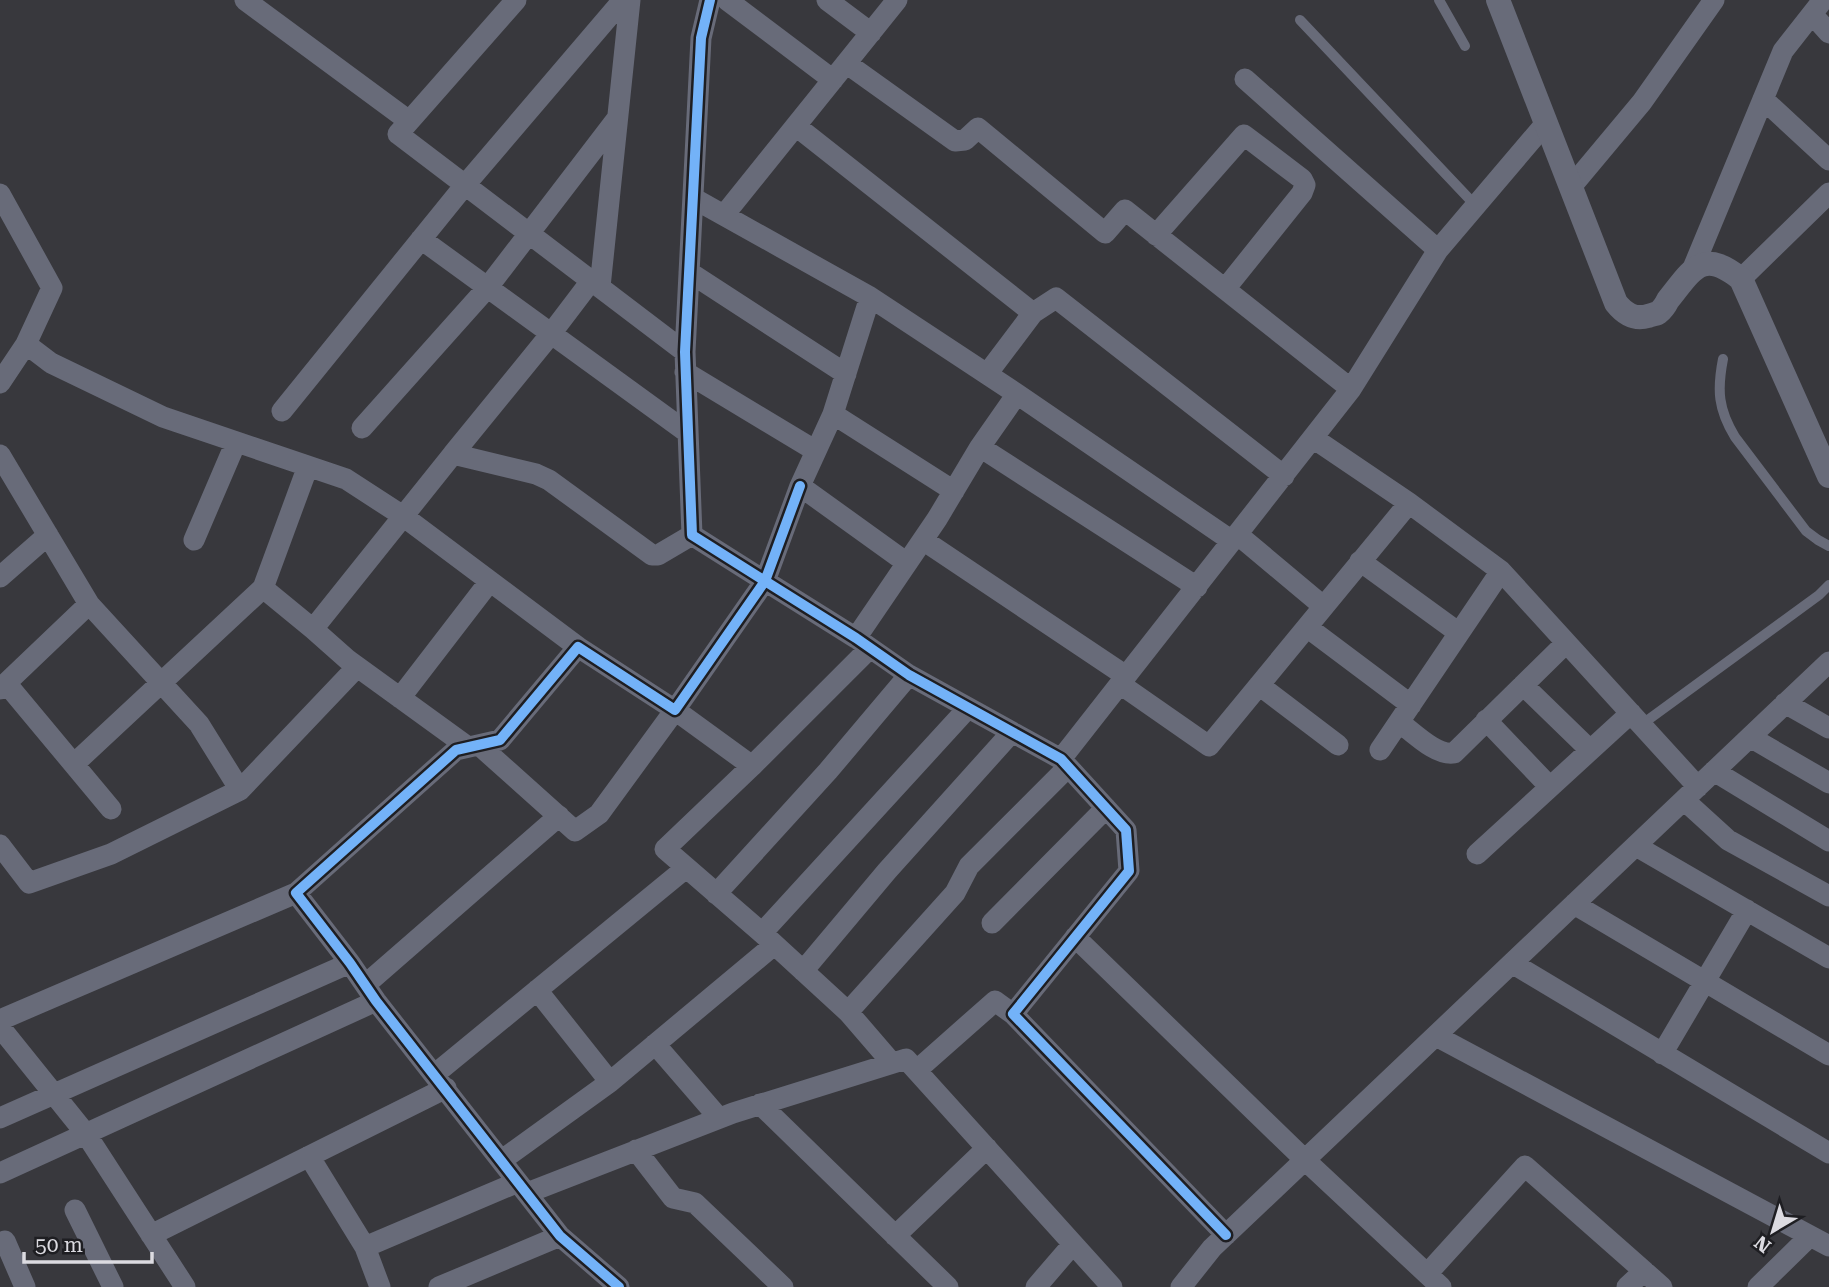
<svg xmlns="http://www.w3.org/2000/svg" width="1829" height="1287" font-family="'Roboto Serif',serif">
<rect width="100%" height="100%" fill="#38383d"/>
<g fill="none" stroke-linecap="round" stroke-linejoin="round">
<path stroke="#686b79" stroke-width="10" d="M 1439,0 L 1465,46
M 1300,20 L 1476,206
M 1723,359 C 1717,390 1718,409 1735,437 L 1806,531 L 1818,540 L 1829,546
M 1641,725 L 1819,595 L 1829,585"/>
<path stroke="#686b79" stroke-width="21" d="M 245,0 L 409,121
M 516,0 L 398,134 L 685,352
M 727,0 L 833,80
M 827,0 L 871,33
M 1812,14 L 1829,33
M 846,63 L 955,141 L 965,140 L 978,128 L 1105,233 L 1125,210 L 1351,389
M 1245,79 L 1438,250
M 1763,99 L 1829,160
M 796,126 L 1033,313
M 1571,187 L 1642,102 L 1714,0
M 0,194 L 52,288 L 26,344
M 693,198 L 870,297 L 1017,394 L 1232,541
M 724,215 L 897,0
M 1156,235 L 1244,135 L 1302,179 L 1305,185 L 1302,193 L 1225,289
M 421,239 L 688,433
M 1693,268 L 1783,51 L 1823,0
M 689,272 L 846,374
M 1741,279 L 1829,193
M 600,287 L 630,0
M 870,297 L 833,414 L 800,486 L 907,563
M 685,372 L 816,451
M 987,374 L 1033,313 L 1056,298 L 1284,476
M 0,383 L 26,344 L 51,363 L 163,417 L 346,479 L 403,516 L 578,647
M 282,411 L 465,185 L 623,0
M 833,414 L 954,491
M 362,428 L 488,287 L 616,120
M 980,447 L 1197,587
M 453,454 L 550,335 L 591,281
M 0,455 L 89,604 L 199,724 L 240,790 L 357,667
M 800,486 L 765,581 L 856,638 L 909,675 L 1061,759 L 1126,830 L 1129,871 L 1013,1014 L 1226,1235
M 1409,503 L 1501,571 L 1698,787
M 1237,534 L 1323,606
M 194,540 L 236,442
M 923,540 L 1126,676
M 1360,561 L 1459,633
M 0,577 L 48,535
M 263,588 L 313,629
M 1307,627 L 1411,705
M 856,638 L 937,519 L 980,447 L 1017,394
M 6,683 L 111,809
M 1120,684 L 1209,746 L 1409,503 L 1313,438
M 1259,685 L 1338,745
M 1523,685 L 1590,750
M 0,689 L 89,604
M 400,698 L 490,581
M 1785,703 L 1829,728
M 1486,720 L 1550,787
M 1399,722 C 1414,733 1436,756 1454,753 L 1566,643
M 1750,737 L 1829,783
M 479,745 L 575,831 L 599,814 L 675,710 L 752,766
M 468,747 L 348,660 L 313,629 L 453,454 L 536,474 L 549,480 L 652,555 L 658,555 L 692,535
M 1380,750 L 1501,571
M 1061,759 L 1351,389 L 1438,250 L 1546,123
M 74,764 L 263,588 L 308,466
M 1714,771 L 1829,841
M 1684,800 L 1728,840 L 1829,896
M 0,845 L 29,883 L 111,854 L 240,790
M 1636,846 L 1829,958
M 1477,854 L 1631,713
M 716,894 L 828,771 L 909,675
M 1574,904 L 1829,1055
M 992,923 L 1106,808
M 762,933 L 968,708
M 1075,937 L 1305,1160 L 1441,1287
M 1512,963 L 1829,1153
M 803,971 L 887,871 L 1012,732
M 365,985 L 559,816
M 537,990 L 610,1082
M 848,1012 L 762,933 L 665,849 L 752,766 L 870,648
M 0,1020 L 296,893
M 0,1027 L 86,1134 L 185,1287
M 1436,1036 L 1829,1246
M 655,1044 L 719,1118
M 1662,1054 L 1747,910
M 892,1063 L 848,1012 L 955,893 L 969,866 L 1068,767
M 917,1070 L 995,1001 L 1013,1014
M 435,1074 L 686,868
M 760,1104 L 948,1287
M 0,1118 L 350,963
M 636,1150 L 673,1198 L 695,1203 L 783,1287
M 309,1156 L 365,1247 L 380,1287
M 502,1160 L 610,1082 L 774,945
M 0,1173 L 376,1001
M 527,1193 L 733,1113 L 906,1059 L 1112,1287
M 75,1210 L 113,1287
M 151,1235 L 446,1088
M 895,1236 L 987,1148
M 5,1241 L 25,1287
M 365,1247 L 518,1182
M 1427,1274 L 1525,1166 L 1662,1287
M 439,1287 L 560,1236
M 619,1287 L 560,1236 L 376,1001 L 350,963 L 296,893 L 456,750 L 500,740 L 578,647 L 675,710 L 765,581 L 692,535 L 685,352 L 701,38 L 710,0
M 1036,1287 L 1073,1244
M 1181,1287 L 1212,1248 L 1829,662
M 1627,1287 L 1644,1271
M 1758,1287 L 1810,1236"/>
<path stroke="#686b79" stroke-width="24" d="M 1498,0 L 1616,303 C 1624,313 1634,320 1648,316 C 1651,315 1655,314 1658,313 C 1662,310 1666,304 1668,300 C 1693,269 1702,248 1741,279 L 1829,476"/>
<defs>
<path id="cycleway" d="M 800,486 L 765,581 L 856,638 L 909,675 L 1061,759 L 1126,830 L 1129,871 L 1013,1014 L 1226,1235
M 619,1287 L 560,1236 L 376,1001 L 350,963 L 296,893 L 456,750 L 500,740 L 578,647 L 675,710 L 765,581 L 692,535 L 685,352 L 701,38 L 710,0"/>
</defs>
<use href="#cycleway" stroke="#1e1e22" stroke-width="15"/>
<use href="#cycleway" stroke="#73b2f8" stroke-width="10"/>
</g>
<g transform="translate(1773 1231) rotate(218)" stroke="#1e1e22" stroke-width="5" paint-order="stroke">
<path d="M0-5L12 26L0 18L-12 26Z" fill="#dcdbe1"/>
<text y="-10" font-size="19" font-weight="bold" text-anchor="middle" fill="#dcdbe1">N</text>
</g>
<path d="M24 1252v10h128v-10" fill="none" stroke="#dcdbe1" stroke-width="3.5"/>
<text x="35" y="1252" font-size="21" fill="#dcdbe1" stroke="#1e1e22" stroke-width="5" paint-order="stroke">50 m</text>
</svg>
